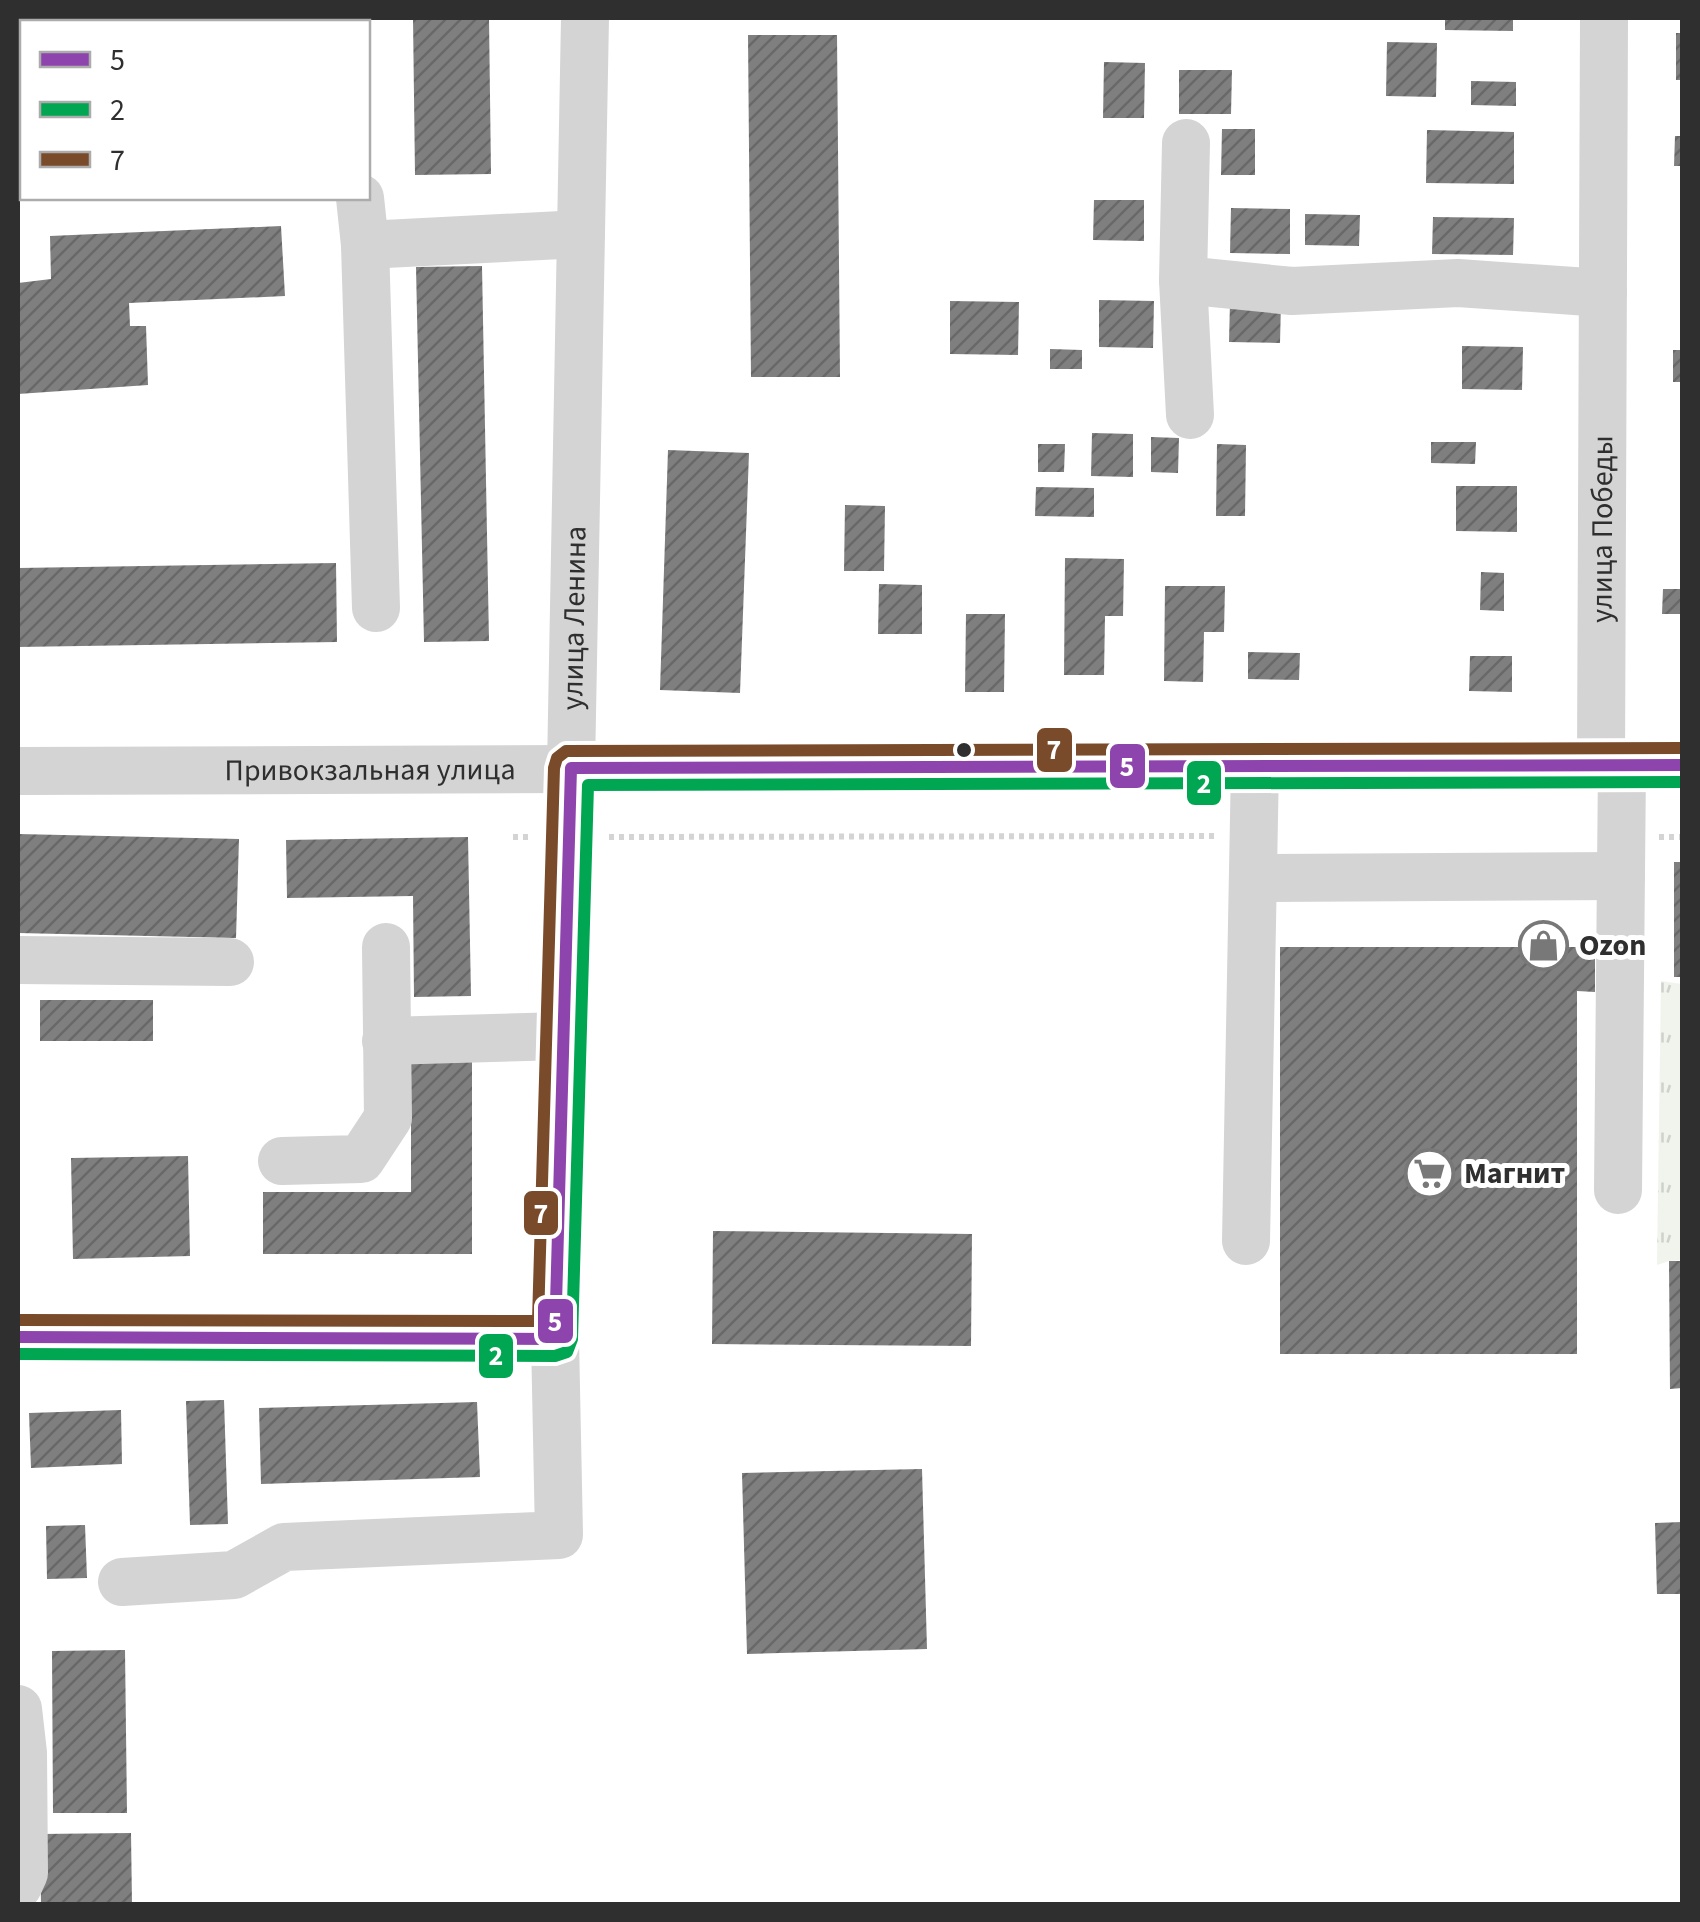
<svg xmlns="http://www.w3.org/2000/svg" width="1700" height="1922" font-family="'Source Sans 3',sans-serif">
<defs>
<pattern id="grass-tufts" width="24" height="20" patternUnits="userSpaceOnUse" patternTransform="scale(2.5)"><rect width="24" height="20" fill="#f1f4ed"/><path d="M3 7l-1-3M5 7V3M7 7l1-3M15 17l-1-3M17 17v-4M19 17l1-3" fill="none" stroke="#cfd2cc"/></pattern>
<pattern id="building-hatch" width="6" height="6" patternUnits="userSpaceOnUse" patternTransform="scale(2.5)"><rect width="6" height="6" fill="#7f7f7f"/><path d="M-1 1l2-2M0 6l6-6M5 7l2-2" fill="none" stroke="#686868"/></pattern>
</defs>
<rect width="100%" height="100%" fill="#fff"/>
<path fill="url(#grass-tufts)" d="M 1661,981 L 1682,984 L 1682,1260 L 1669,1261 L 1657,1265 Z"/>
<path fill="url(#building-hatch)" d="M 413,18 L 489,18 L 491,174 L 415,175 Z
M 1445,18 L 1513,18 L 1513,31 L 1445,30 Z
M 1676,33 L 1682,33 L 1682,80 L 1676,80 Z
M 748,35 L 837,35 L 840,377 L 751,377 Z
M 1387,42 L 1437,43 L 1436,97 L 1386,96 Z
M 1104,62 L 1145,63 L 1144,118 L 1103,118 Z
M 1179,70 L 1232,70 L 1231,114 L 1179,114 Z
M 1471,81 L 1516,82 L 1516,106 L 1471,105 Z
M 1222,129 L 1255,129 L 1255,175 L 1221,175 Z
M 1427,130 L 1514,132 L 1514,184 L 1426,183 Z
M 1675,136 L 1682,136 L 1682,166 L 1674,166 Z
M 1094,200 L 1144,200 L 1144,241 L 1093,240 Z
M 1231,208 L 1290,209 L 1290,254 L 1230,253 Z
M 1305,214 L 1360,215 L 1359,246 L 1305,245 Z
M 1433,217 L 1514,218 L 1513,255 L 1432,254 Z
M 281,226 L 285,296 L 129,303 L 130,326 L 146,326 L 148,385 L 18,394 L 18,283 L 51,279 L 50,236 Z
M 482,266 L 489,641 L 424,642 L 416,267 Z
M 1099,300 L 1154,301 L 1153,348 L 1099,347 Z
M 950,301 L 1019,302 L 1018,355 L 950,354 Z
M 1230,302 L 1281,302 L 1280,343 L 1229,342 Z
M 1462,346 L 1523,347 L 1522,390 L 1462,389 Z
M 1050,349 L 1082,350 L 1082,369 L 1050,369 Z
M 1673,350 L 1682,350 L 1682,382 L 1673,382 Z
M 1092,433 L 1133,434 L 1133,477 L 1091,476 Z
M 1151,437 L 1179,438 L 1178,473 L 1151,472 Z
M 1431,442 L 1476,442 L 1475,464 L 1431,463 Z
M 1038,444 L 1065,444 L 1064,472 L 1038,472 Z
M 1217,444 L 1246,445 L 1245,516 L 1216,516 Z
M 668,450 L 749,453 L 740,693 L 660,690 Z
M 1456,486 L 1517,486 L 1517,532 L 1456,531 Z
M 1036,487 L 1094,488 L 1094,517 L 1035,516 Z
M 845,505 L 885,506 L 884,571 L 844,571 Z
M 1065,558 L 1124,559 L 1123,616 L 1105,616 L 1104,675 L 1064,675 Z
M 336,563 L 337,642 L 18,647 L 18,568 Z
M 1481,572 L 1504,573 L 1504,611 L 1480,610 Z
M 879,584 L 922,585 L 922,634 L 878,634 Z
M 1165,586 L 1225,586 L 1224,632 L 1204,632 L 1203,682 L 1164,681 Z
M 1663,589 L 1682,589 L 1682,614 L 1662,614 Z
M 966,614 L 1005,614 L 1004,692 L 965,692 Z
M 1248,652 L 1300,653 L 1299,680 L 1248,679 Z
M 1470,656 L 1512,656 L 1512,692 L 1469,691 Z
M 18,834 L 239,839 L 236,938 L 18,933 Z
M 468,837 L 471,996 L 414,997 L 413,896 L 287,898 L 286,840 Z
M 1674,862 L 1682,862 L 1682,977 L 1674,977 Z
M 1280,947 L 1595,947 L 1595,992 L 1577,991 L 1577,1354 L 1280,1354 Z
M 40,1000 L 153,1000 L 153,1041 L 40,1041 Z
M 411,1057 L 472,1057 L 472,1254 L 263,1254 L 263,1192 L 411,1192 Z
M 188,1156 L 190,1256 L 73,1259 L 71,1158 Z
M 713,1231 L 972,1234 L 971,1346 L 712,1344 Z
M 1669,1261 L 1682,1261 L 1682,1388 L 1670,1389 Z
M 224,1400 L 228,1524 L 190,1525 L 186,1401 Z
M 477,1402 L 480,1477 L 261,1484 L 259,1408 Z
M 121,1410 L 122,1464 L 31,1468 L 29,1413 Z
M 922,1469 L 927,1649 L 747,1654 L 742,1473 Z
M 1682,1522 L 1682,1594 L 1657,1594 L 1655,1523 Z
M 85,1525 L 87,1578 L 47,1579 L 46,1526 Z
M 125,1650 L 127,1813 L 53,1813 L 52,1651 Z
M 131,1833 L 132,1904 L 41,1904 L 40,1834 Z"/>
<g fill="none" stroke-linecap="round" stroke-linejoin="round">
<path stroke="#d4d4d4" stroke-width="6" stroke-dasharray="5 5" stroke-linecap="butt" d="M 513,837 L 531,837
M 609,837 L 1216,836
M 1659,837 L 1682,837"/>
<g stroke="#d4d4d4" stroke-width="48">
<path d="M 1186,143 L 1183,280 L 1190,415"/>
<path d="M 360,198 L 365,245 L 376,608"/>
<path d="M 365,245 L 581,234"/>
<path d="M 1183,280 L 1292,291 L 1458,283 L 1603,293"/>
<path id="s1" d="M 1601,764 L 1604,18"/>
<path id="s2" d="M 18,771 L 1682,765"/>
<path d="M 1254,878 L 1621,876"/>
<path d="M 18,960 L 230,962"/>
<path d="M 386,1041 L 563,1036"/>
<path d="M 282,1161 L 361,1159 L 388,1118 L 386,947"/>
<path d="M 1618,1190 L 1622,765"/>
<path d="M 1246,1241 L 1255,765"/>
<path d="M 18,1337 L 555,1339"/>
<path id="s3" d="M 122,1582 L 234,1575 L 284,1547 L 559,1535 L 555,1339 L 571,768 L 585,18"/>
<path d="M 18,1709 L 23,1753 L 24,1873 L 18,1886"/>
</g>
<defs>
<path id="bus-1" d="M 18,1337 L 555,1339 L 571,768 L 1682,765"/>
<path id="bus-2" d="M 18,1354 L 555,1356 L 567,1352 L 572,1339 L 588,785 L 1682,782"/>
<path id="bus-3" d="M 18,1320 L 538,1321 L 554,768 L 557,758 L 566,751 L 1682,748"/>
</defs>
<use href="#bus-1" stroke="#fff" stroke-width="20"/>
<use href="#bus-2" stroke="#fff" stroke-width="20"/>
<use href="#bus-3" stroke="#fff" stroke-width="20"/>
<use href="#bus-1" stroke="#8e44ad" stroke-width="12"/>
<use href="#bus-2" stroke="#00a651" stroke-width="12"/>
<use href="#bus-3" stroke="#7a4b2a" stroke-width="12"/>
</g>
<defs>
<symbol id="shop-ring" viewBox="-11 -11 22 22"><circle r="9.5" fill="#fff" stroke="#787878" stroke-width="1.5"/><path d="M-5-2.5h2.3a2.7 3.5 0 0 1 5.4 0H5L5.5 6h-11ZM-1.5-2.5h3a1.5 2.3 0 0 0-3 0Z" fill="#787878"/></symbol>
<symbol id="supermarket-ring" viewBox="-11 -11 22 22"><circle r="9.5" fill="#fff" stroke="#787878" stroke-width="1.5"/><path d="M-6-5.5h2.5l.6 2H6L4.5 2H-2.5L-4.4-4H-6ZM-1.5 3.2a1.3 1.3 0 1 0 .1 0ZM3 3.2a1.3 1.3 0 1 0 .1 0Z" fill="#787878"/></symbol>
</defs>
<g fill-rule="evenodd">
<use href="#shop-ring" x="1516" y="918" width="55" height="55"/>
<use href="#supermarket-ring" x="1402" y="1146" width="55" height="55"/>
</g>
<circle fill="#2f2f2f" stroke="#fff" stroke-width="4" cx="964" cy="750" r="9"/>
<g text-anchor="middle" dominant-baseline="central" stroke-width="10" stroke-linejoin="round" paint-order="stroke">
<g font-size="30" fill="#2f2f2f" stroke="#fff">
<text stroke="none"><textPath href="#s1" startOffset="235">улица Победы</textPath></text>
<text stroke="none"><textPath href="#s3" startOffset="1362">улица Ленина</textPath></text>
<text stroke="none"><textPath href="#s2" startOffset="352">Привокзальная улица</textPath></text>
</g>
<g font-size="30" font-weight="bold" fill="#2f2f2f" stroke="#fff" text-anchor="start">
<text x="1579" y="945">Ozon</text>
<text x="1464" y="1173">Магнит</text>
</g>
</g>
<g stroke="#fff" stroke-width="4">
<rect x="1035" y="726" width="39" height="48" rx="10" fill="#7a4b2a"/>
<rect x="1108" y="742" width="39" height="48" rx="10" fill="#8e44ad"/>
<rect x="1185" y="759" width="38" height="48" rx="10" fill="#00a651"/>
<rect x="522" y="1189" width="38" height="48" rx="10" fill="#7a4b2a"/>
<rect x="536" y="1297" width="39" height="48" rx="10" fill="#8e44ad"/>
<rect x="477" y="1332" width="38" height="48" rx="10" fill="#00a651"/>
</g>
<g font-size="28" text-anchor="middle" font-weight="bold" fill="#fff">
<text x="1054" y="759">7</text>
<text x="1127" y="776">5</text>
<text x="1204" y="793">2</text>
<text x="541" y="1223">7</text>
<text x="555" y="1331">5</text>
<text x="496" y="1365">2</text>
</g>
<rect width="1700" height="1922" fill="none" stroke="#2f2f2f" stroke-width="40"/>
<rect x="20" y="20" width="350" height="180" fill="#ffffff" stroke="#acacac" stroke-width="2.5"/>
<rect x="40" y="52" width="50" height="15" fill="#8e44ad" stroke="#acacac" stroke-width="2.5"/>
<text x="110" y="70" font-size="30" fill="#2f2f2f">5</text>
<rect x="40" y="102" width="50" height="15" fill="#00a651" stroke="#acacac" stroke-width="2.5"/>
<text x="110" y="120" font-size="30" fill="#2f2f2f">2</text>
<rect x="40" y="152" width="50" height="15" fill="#7a4b2a" stroke="#acacac" stroke-width="2.5"/>
<text x="110" y="170" font-size="30" fill="#2f2f2f">7</text>
</svg>
